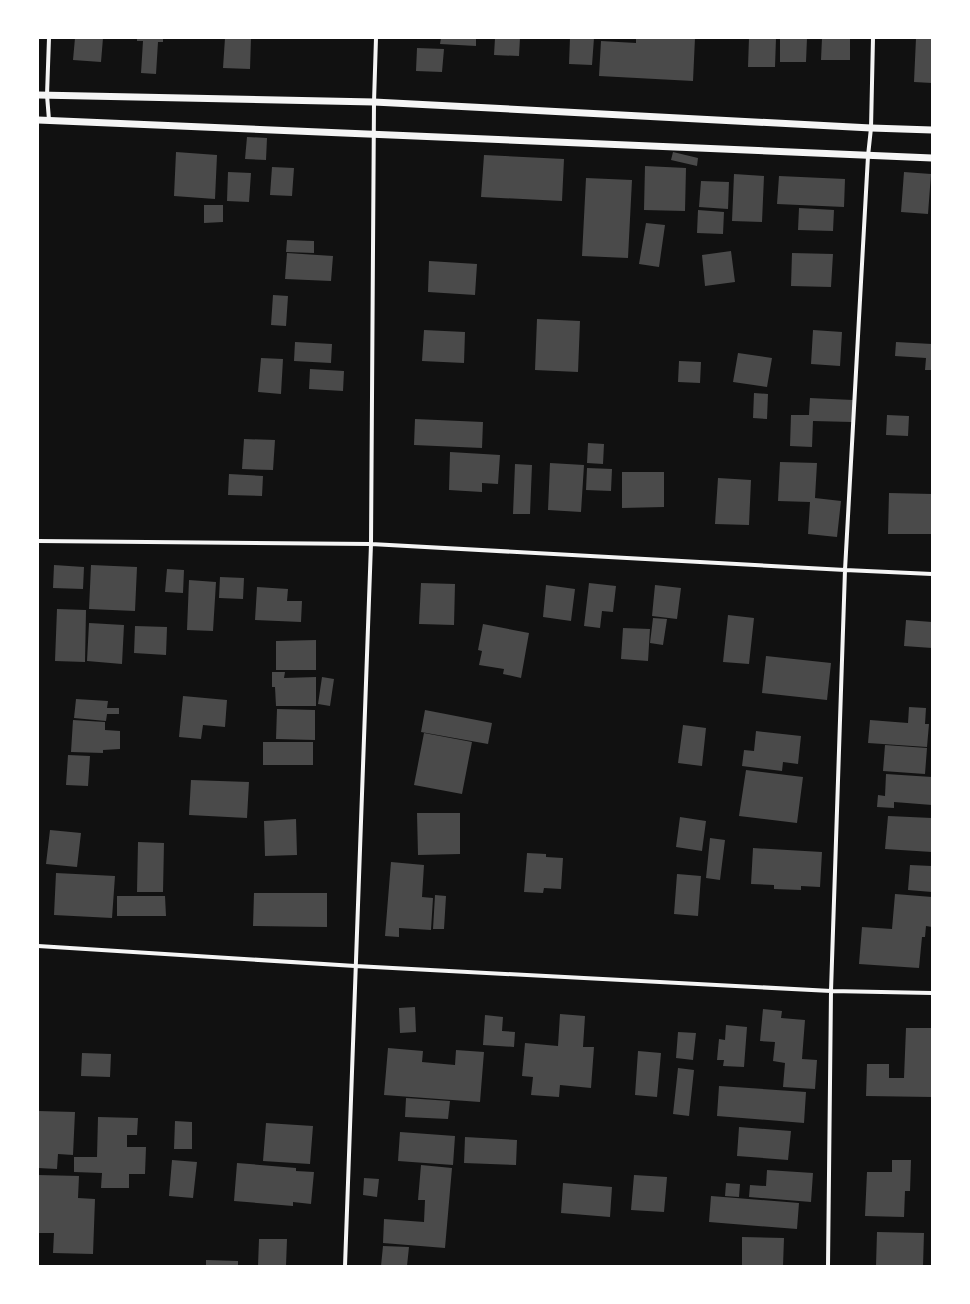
<svg xmlns="http://www.w3.org/2000/svg" width="970" height="1304" font-family="Inter,sans-serif">
<rect width="100%" height="100%" fill="#111"/>
<path fill="#4a4a4a" d="M 75,38 L 103,38 L 101,62 L 73,60 Z
M 137,38 L 163,38 L 163,42 L 158,42 L 156,74 L 141,73 L 143,41 L 137,41 Z
M 225,38 L 251,38 L 250,69 L 223,68 Z
M 441,38 L 476,38 L 476,46 L 440,44 Z
M 495,38 L 520,38 L 519,56 L 494,55 Z
M 570,38 L 594,38 L 592,65 L 569,64 Z
M 636,38 L 695,38 L 693,81 L 599,76 L 601,41 L 636,43 Z
M 749,38 L 776,38 L 775,67 L 748,67 Z
M 780,38 L 807,38 L 806,62 L 780,62 Z
M 822,38 L 850,38 L 850,60 L 821,60 Z
M 916,38 L 932,38 L 932,83 L 914,82 Z
M 417,48 L 444,49 L 442,72 L 416,71 Z
M 247,137 L 267,138 L 266,160 L 245,159 Z
M 176,152 L 217,155 L 215,199 L 174,196 Z
M 673,152 L 698,158 L 697,166 L 671,160 Z
M 484,155 L 564,159 L 562,201 L 481,197 Z
M 645,166 L 686,168 L 685,211 L 644,210 Z
M 272,167 L 294,168 L 292,196 L 270,195 Z
M 228,172 L 251,173 L 249,202 L 227,201 Z
M 904,172 L 931,174 L 928,214 L 901,212 Z
M 734,174 L 764,176 L 762,222 L 732,221 Z
M 779,176 L 845,179 L 844,207 L 777,204 Z
M 586,178 L 632,180 L 628,258 L 582,256 Z
M 701,181 L 729,182 L 728,209 L 699,207 Z
M 204,205 L 223,205 L 223,222 L 204,223 Z
M 799,208 L 834,210 L 833,231 L 798,230 Z
M 698,210 L 724,212 L 723,234 L 697,233 Z
M 646,223 L 665,225 L 659,267 L 639,264 Z
M 287,240 L 314,241 L 314,253 L 286,252 Z
M 731,251 L 735,282 L 705,286 L 702,255 Z
M 287,253 L 333,256 L 331,281 L 285,279 Z
M 792,253 L 833,254 L 831,287 L 791,286 Z
M 429,261 L 477,264 L 475,295 L 428,292 Z
M 273,295 L 288,296 L 286,326 L 271,325 Z
M 537,319 L 580,321 L 578,372 L 535,370 Z
M 424,330 L 465,332 L 464,363 L 422,361 Z
M 813,330 L 842,332 L 840,366 L 811,364 Z
M 295,342 L 332,344 L 331,363 L 294,361 Z
M 896,342 L 932,344 L 932,370 L 925,370 L 926,358 L 895,356 Z
M 738,353 L 772,358 L 767,387 L 733,382 Z
M 261,358 L 283,359 L 281,394 L 258,392 Z
M 679,361 L 701,362 L 700,383 L 678,382 Z
M 310,369 L 344,371 L 343,391 L 309,389 Z
M 754,393 L 768,394 L 767,419 L 753,418 Z
M 810,398 L 853,400 L 852,422 L 813,421 L 812,447 L 790,446 L 791,415 L 809,415 Z
M 887,415 L 909,416 L 908,436 L 886,435 Z
M 415,419 L 483,422 L 482,448 L 414,445 Z
M 244,439 L 275,440 L 273,470 L 242,469 Z
M 588,443 L 604,444 L 603,464 L 587,463 Z
M 450,452 L 500,455 L 498,484 L 482,483 L 482,492 L 449,490 Z
M 780,462 L 817,463 L 815,498 L 841,501 L 837,537 L 808,534 L 810,502 L 778,501 Z
M 550,463 L 584,465 L 581,512 L 548,510 Z
M 515,464 L 532,465 L 530,514 L 513,514 Z
M 587,468 L 612,469 L 611,491 L 586,490 Z
M 622,472 L 664,472 L 664,507 L 622,508 Z
M 229,474 L 263,476 L 262,496 L 228,495 Z
M 718,478 L 751,480 L 749,525 L 715,524 Z
M 889,493 L 932,494 L 932,534 L 888,534 Z
M 54,565 L 84,567 L 83,589 L 53,588 Z
M 91,565 L 137,567 L 135,611 L 89,609 Z
M 167,569 L 184,570 L 183,593 L 165,592 Z
M 220,577 L 244,578 L 243,599 L 219,598 Z
M 189,580 L 216,582 L 213,631 L 187,630 Z
M 421,583 L 455,584 L 454,625 L 419,624 Z
M 589,583 L 616,586 L 613,612 L 602,611 L 600,628 L 584,626 Z
M 546,585 L 575,589 L 571,621 L 543,617 Z
M 655,585 L 681,588 L 677,619 L 652,616 Z
M 257,587 L 288,589 L 287,601 L 302,601 L 301,622 L 255,620 Z
M 57,609 L 86,610 L 85,662 L 55,661 Z
M 728,615 L 754,618 L 749,664 L 723,662 Z
M 653,618 L 667,619 L 663,645 L 650,643 Z
M 906,620 L 932,622 L 932,648 L 904,646 Z
M 89,623 L 124,625 L 122,664 L 87,661 Z
M 483,624 L 529,633 L 521,678 L 503,674 L 504,669 L 479,665 L 482,651 L 478,650 Z
M 135,626 L 167,627 L 166,655 L 134,653 Z
M 623,628 L 650,629 L 648,661 L 621,659 Z
M 316,640 L 316,670 L 276,670 L 276,641 Z
M 766,656 L 831,663 L 827,700 L 762,693 Z
M 272,672 L 285,672 L 284,678 L 316,677 L 316,706 L 276,706 L 275,687 L 272,687 Z
M 322,677 L 334,679 L 330,706 L 318,704 Z
M 183,696 L 227,700 L 225,727 L 203,725 L 201,739 L 179,737 Z
M 76,699 L 108,701 L 107,708 L 119,708 L 119,714 L 107,714 L 106,721 L 74,718 Z
M 909,707 L 926,708 L 925,724 L 929,724 L 927,747 L 868,743 L 870,720 L 908,723 Z
M 277,709 L 315,710 L 315,740 L 276,739 Z
M 425,710 L 492,723 L 488,744 L 421,732 Z
M 73,720 L 105,722 L 105,730 L 120,731 L 120,749 L 103,750 L 103,753 L 71,752 Z
M 683,725 L 706,728 L 702,766 L 678,763 Z
M 756,731 L 801,736 L 798,764 L 783,762 L 782,771 L 742,766 L 744,750 L 754,751 Z
M 424,733 L 472,742 L 462,794 L 414,785 Z
M 263,742 L 313,742 L 313,765 L 263,765 Z
M 885,745 L 927,748 L 925,774 L 883,771 Z
M 68,755 L 90,756 L 88,786 L 66,785 Z
M 746,770 L 803,777 L 797,823 L 739,816 Z
M 886,774 L 932,777 L 932,805 L 894,802 L 894,808 L 877,807 L 878,795 L 885,796 Z
M 191,780 L 249,782 L 247,818 L 189,815 Z
M 417,813 L 460,813 L 460,854 L 418,855 Z
M 888,816 L 932,818 L 932,852 L 885,849 Z
M 680,817 L 706,821 L 702,851 L 676,847 Z
M 296,819 L 297,855 L 265,856 L 264,821 Z
M 50,830 L 81,833 L 77,867 L 46,864 Z
M 710,838 L 725,840 L 720,880 L 706,878 Z
M 138,842 L 164,843 L 163,892 L 137,892 Z
M 753,848 L 822,852 L 820,887 L 801,886 L 801,890 L 774,889 L 774,885 L 751,884 Z
M 527,853 L 546,854 L 546,857 L 563,858 L 561,889 L 544,888 L 543,893 L 524,892 Z
M 391,862 L 424,865 L 422,897 L 433,898 L 431,930 L 399,928 L 399,937 L 385,936 Z
M 910,865 L 932,866 L 932,892 L 908,890 Z
M 56,873 L 115,876 L 112,918 L 54,915 Z
M 677,874 L 701,876 L 698,916 L 674,914 Z
M 254,893 L 327,893 L 327,927 L 253,926 Z
M 895,894 L 932,897 L 932,927 L 926,926 L 925,937 L 922,937 L 919,968 L 859,964 L 862,927 L 892,929 Z
M 435,895 L 446,896 L 444,929 L 433,929 Z
M 117,896 L 165,896 L 166,916 L 117,916 Z
M 415,1007 L 416,1032 L 400,1033 L 399,1008 Z
M 763,1009 L 782,1011 L 781,1018 L 805,1020 L 802,1059 L 817,1060 L 815,1089 L 783,1087 L 785,1063 L 773,1061 L 775,1042 L 760,1041 Z
M 560,1014 L 585,1016 L 583,1047 L 594,1047 L 591,1088 L 560,1085 L 559,1097 L 531,1095 L 533,1077 L 522,1076 L 525,1043 L 558,1046 Z
M 485,1015 L 503,1017 L 502,1031 L 515,1032 L 514,1047 L 483,1045 Z
M 726,1025 L 747,1027 L 744,1067 L 723,1066 L 724,1060 L 717,1060 L 719,1039 L 725,1040 Z
M 906,1028 L 932,1028 L 932,1097 L 866,1096 L 867,1064 L 889,1064 L 889,1078 L 904,1078 Z
M 678,1032 L 696,1033 L 693,1060 L 676,1058 Z
M 388,1048 L 423,1051 L 422,1062 L 455,1065 L 456,1050 L 484,1052 L 480,1102 L 384,1095 Z
M 638,1051 L 661,1053 L 657,1097 L 635,1095 Z
M 82,1053 L 111,1054 L 110,1077 L 81,1076 Z
M 678,1068 L 694,1070 L 689,1116 L 673,1114 Z
M 719,1086 L 806,1092 L 804,1123 L 717,1116 Z
M 406,1098 L 450,1101 L 448,1119 L 405,1117 Z
M 38,1111 L 75,1112 L 73,1155 L 58,1154 L 57,1169 L 38,1168 Z
M 98,1117 L 138,1118 L 137,1135 L 127,1135 L 127,1147 L 146,1147 L 145,1174 L 129,1174 L 129,1188 L 101,1188 L 102,1173 L 74,1172 L 74,1157 L 97,1157 Z
M 175,1121 L 192,1122 L 192,1149 L 174,1149 Z
M 266,1123 L 313,1126 L 310,1164 L 263,1161 Z
M 739,1127 L 791,1131 L 788,1160 L 737,1156 Z
M 400,1132 L 455,1136 L 453,1165 L 398,1161 Z
M 465,1137 L 517,1140 L 516,1165 L 464,1163 Z
M 172,1160 L 197,1162 L 193,1198 L 169,1196 Z
M 892,1160 L 911,1160 L 910,1191 L 905,1191 L 904,1217 L 865,1216 L 867,1172 L 892,1172 Z
M 237,1163 L 296,1168 L 296,1171 L 314,1172 L 311,1204 L 293,1202 L 293,1206 L 234,1201 Z
M 421,1165 L 452,1168 L 445,1248 L 383,1243 L 384,1219 L 424,1222 L 425,1200 L 418,1200 Z
M 767,1170 L 813,1173 L 811,1202 L 749,1197 L 750,1185 L 766,1186 Z
M 38,1175 L 79,1176 L 78,1198 L 95,1199 L 93,1254 L 53,1253 L 54,1233 L 38,1233 Z
M 634,1175 L 667,1177 L 664,1212 L 631,1210 Z
M 364,1178 L 379,1179 L 377,1197 L 363,1195 Z
M 563,1183 L 612,1187 L 610,1217 L 561,1213 Z
M 726,1183 L 740,1184 L 739,1197 L 725,1196 Z
M 711,1196 L 799,1203 L 797,1229 L 709,1222 Z
M 877,1232 L 924,1233 L 923,1266 L 876,1266 Z
M 742,1237 L 784,1238 L 783,1266 L 742,1266 Z
M 259,1239 L 287,1239 L 286,1266 L 258,1266 Z
M 383,1246 L 409,1247 L 407,1266 L 381,1266 Z
M 206,1260 L 238,1261 L 238,1266 L 206,1266 Z"/>
<g fill="none" stroke-linecap="round" stroke-linejoin="round">
<path stroke="#f5f5f5" stroke-width="4" d="M 49,38 L 47,95 L 49,120
M 38,541 L 371,544 L 845,570 L 932,574
M 38,946 L 355,966 L 831,991 L 932,993
M 345,1266 L 371,544 L 374,102 L 376,38
M 828,1266 L 831,991 L 845,570 L 868,156 L 871,128 L 873,38"/>
<path stroke="#f5f5f5" stroke-width="7" d="M 38,95 L 374,102 L 871,128 L 932,130
M 38,120 L 932,158"/>
</g>
<rect width="970" height="1304" fill="none" stroke="#ffffff" stroke-width="78"/>
</svg>
